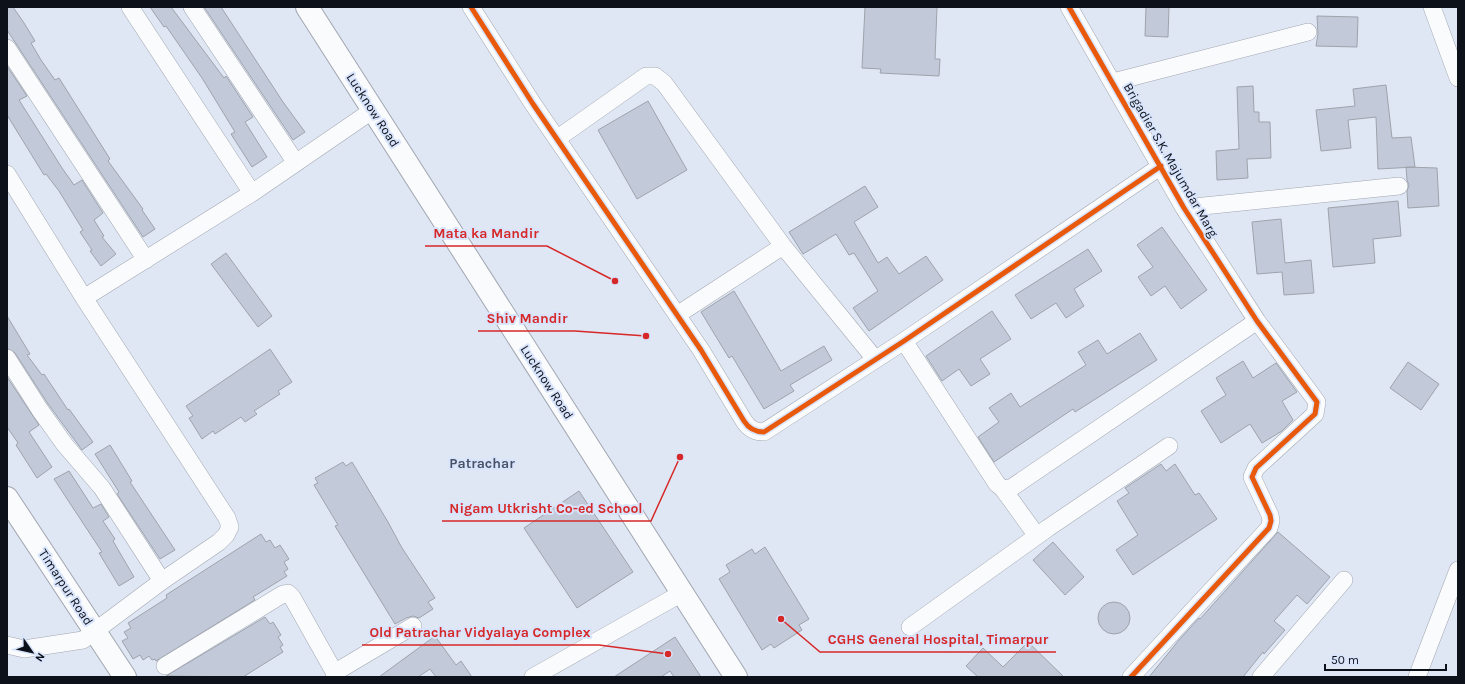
<svg xmlns="http://www.w3.org/2000/svg" width="1465" height="684" font-family="Karla,sans-serif">
<rect width="100%" height="100%" fill="#e0e7f4"/>
<path fill="#c2cada" stroke="#9ea3ac" d="M 7,7 L 13,7 L 24,23 L 35,41 L 31,43 L 41,60 L 55,80 L 59,78 L 110,159 L 108,161 L 143,209 L 142,210 L 155,229 L 143,237 L 7,30 Z
M 150,7 L 171,7 L 224,78 L 226,76 L 253,117 L 245,122 L 267,157 L 252,167 L 231,134 L 235,132 L 202,78 L 166,26 L 164,27 Z
M 204,7 L 221,7 L 283,102 L 305,132 L 293,140 Z
M 865,7 L 937,7 L 935,59 L 940,59 L 939,76 L 880,73 L 881,69 L 862,68 Z
M 1146,7 L 1169,7 L 1168,37 L 1145,36 Z
M 1317,16 L 1358,17 L 1357,47 L 1316,46 L 1318,34 Z
M 7,66 L 27,96 L 19,100 L 62,168 L 74,185 L 82,180 L 103,213 L 94,220 L 104,236 L 102,237 L 116,254 L 101,266 L 90,251 L 92,250 L 80,232 L 83,230 L 59,191 L 46,174 L 44,175 L 7,115 Z
M 1386,85 L 1392,138 L 1411,137 L 1415,167 L 1378,169 L 1376,117 L 1348,120 L 1351,148 L 1321,151 L 1316,110 L 1355,106 L 1353,89 Z
M 1253,86 L 1254,112 L 1259,112 L 1259,122 L 1270,122 L 1271,158 L 1247,159 L 1248,178 L 1217,180 L 1216,151 L 1239,149 L 1237,87 Z
M 648,101 L 687,170 L 637,199 L 598,130 Z
M 1406,167 L 1437,168 L 1439,206 L 1408,208 L 1407,191 L 1409,185 L 1407,180 Z
M 865,186 L 878,207 L 854,222 L 878,263 L 887,257 L 899,274 L 926,256 L 943,280 L 869,331 L 853,308 L 878,291 L 854,253 L 849,255 L 836,234 L 803,254 L 789,232 Z
M 1398,201 L 1401,236 L 1373,239 L 1375,263 L 1333,267 L 1328,208 Z
M 1281,219 L 1285,263 L 1311,260 L 1314,293 L 1284,295 L 1282,272 L 1257,274 L 1252,222 Z
M 1162,227 L 1207,290 L 1181,309 L 1165,286 L 1151,296 L 1138,277 L 1153,267 L 1137,245 Z
M 1088,249 L 1102,271 L 1074,289 L 1084,306 L 1066,318 L 1056,303 L 1031,319 L 1015,295 Z
M 226,253 L 272,316 L 258,327 L 211,264 Z
M 734,291 L 781,371 L 824,346 L 832,360 L 790,385 L 794,391 L 764,409 L 732,356 L 729,358 L 701,312 Z
M 992,311 L 1011,339 L 980,359 L 990,374 L 971,386 L 959,369 L 942,381 L 926,356 Z
M 7,316 L 30,354 L 27,355 L 42,375 L 44,374 L 68,410 L 69,409 L 93,442 L 82,450 L 48,404 L 15,353 L 7,348 Z
M 1140,333 L 1157,360 L 1075,412 L 1073,409 L 994,462 L 978,437 L 999,422 L 989,408 L 1011,393 L 1020,407 L 1086,365 L 1078,352 L 1098,340 L 1107,354 Z
M 270,349 L 292,382 L 278,391 L 280,394 L 254,411 L 257,414 L 245,422 L 241,417 L 215,434 L 213,431 L 202,439 L 189,418 L 193,416 L 186,406 Z
M 1243,361 L 1253,378 L 1276,363 L 1297,392 L 1282,401 L 1293,420 L 1282,431 L 1262,443 L 1250,424 L 1221,443 L 1201,411 L 1226,395 L 1216,378 Z
M 1408,362 L 1439,384 L 1421,410 L 1390,388 Z
M 7,377 L 39,425 L 29,432 L 52,467 L 37,478 L 16,445 L 18,443 L 7,427 Z
M 110,445 L 132,481 L 130,482 L 175,550 L 160,559 L 117,494 L 119,492 L 95,454 Z
M 343,462 L 346,466 L 352,462 L 388,522 L 402,548 L 435,598 L 428,602 L 433,609 L 419,618 L 413,616 L 406,618 L 395,624 L 335,526 L 338,525 L 314,485 L 318,483 L 315,478 Z
M 1161,464 L 1166,471 L 1175,464 L 1195,495 L 1199,493 L 1217,519 L 1133,575 L 1116,550 L 1138,535 L 1117,501 L 1129,493 L 1125,488 Z
M 69,471 L 93,508 L 101,504 L 109,517 L 103,521 L 115,539 L 113,541 L 134,577 L 119,586 L 99,553 L 102,552 L 54,479 Z
M 579,491 L 633,572 L 577,608 L 524,528 Z
M 1278,532 L 1330,577 L 1307,604 L 1297,595 L 1274,621 L 1285,630 L 1264,654 L 1263,652 L 1243,677 L 1149,677 L 1179,640 L 1199,618 L 1200,619 Z
M 261,534 L 266,542 L 270,540 L 275,548 L 280,545 L 289,559 L 284,562 L 288,569 L 284,572 L 287,576 L 253,597 L 255,600 L 156,661 L 155,659 L 152,660 L 149,656 L 143,660 L 140,655 L 133,659 L 122,641 L 128,638 L 124,632 L 131,628 L 128,623 L 167,598 L 166,595 Z
M 1053,542 L 1084,577 L 1065,595 L 1033,560 Z
M 765,547 L 809,619 L 799,625 L 802,630 L 774,648 L 771,644 L 762,650 L 719,579 L 730,572 L 726,565 L 752,549 L 755,554 Z
M1098 618a16 16 0 1 1 32 0a16 16 0 1 1-32 0Z
M 265,617 L 270,624 L 273,622 L 281,635 L 278,637 L 283,645 L 280,647 L 283,652 L 243,677 L 166,676 Z
M 435,636 L 456,665 L 461,661 L 472,677 L 436,677 L 430,669 L 418,677 L 379,677 Z
M 675,637 L 701,677 L 674,677 L 670,671 L 661,677 L 614,677 Z
M 1028,642 L 1064,677 L 978,677 L 966,666 L 983,648 L 1003,667 Z"/>
<g fill="none" stroke-linecap="round" stroke-linejoin="round">
<defs>
<path id="street" d="M 130,7 L 252,193
M 192,7 L 296,163
M 471,7 L 533,104 L 701,350 L 744,421 C 749,429 755,432 764,432 L 904,341 L 1161,166
M 1069,7 L 1184,208 L 1257,321 L 1317,402 L 1315,414 L 1256,468 L 1252,477 L 1270,515 L 1271,521 L 1269,528 L 1131,677
M 1432,7 L 1458,78
M 7,48 L 146,260
M 1113,82 L 1308,32
M 558,138 L 646,76 L 655,76 L 664,83 L 783,246 L 875,359
M 7,174 L 84,298 L 227,518 L 230,527 L 226,535 L 219,542 L 162,581 L 83,640 L 24,649 L 7,645
M 1184,208 L 1399,186
M 84,298 L 252,193 L 373,110
M 677,315 L 783,246
M 904,341 L 997,484 L 1003,489 L 1011,488 L 1257,321
M 7,358 L 40,410 L 65,445 L 102,488 L 162,581
M 1003,489 L 1037,536
M 910,627 L 1048,528 L 1169,446
M 165,666 L 283,594 L 288,593 L 292,597 L 337,677
M 334,673 L 413,626
M 533,677 L 682,593
M 1261,677 L 1344,580
M 1417,677 L 1458,570"/>
<path id="secondary" d="M 307,7 L 736,677
M 7,498 L 125,677"/>
</defs>
<use href="#street" stroke="#a1a6b0" stroke-width="18"/>
<use href="#secondary" stroke="#a1a6b0" stroke-width="24"/>
<use href="#street" stroke="#fafbfd" stroke-width="17"/>
<use href="#secondary" stroke="#fafbfd" stroke-width="22"/>
<defs>
<path id="cycleway" d="M 471,7 L 533,104 L 701,350 L 744,421 C 749,429 755,432 764,432 L 904,341 L 1161,166
M 1069,7 L 1184,208 L 1257,321 L 1317,402 L 1315,414 L 1256,468 L 1252,477 L 1270,515 L 1271,521 L 1269,528 L 1131,677"/>
</defs>
<use href="#cycleway" stroke="#d8e4fc" stroke-width="8"/>
<use href="#cycleway" stroke="#e8590c" stroke-width="5"/>
</g>
<g text-anchor="middle" dominant-baseline="central" stroke-width="4" stroke-linejoin="round" paint-order="stroke">
<g font-size="13" fill="#0d1119" stroke="#d8e4fc">
<text transform="translate(373 110) rotate(57)">Lucknow Road</text>
<text transform="translate(1171 160) rotate(60)">Brigadier S.K. Majumdar Marg</text>
<text transform="translate(547 382) rotate(57)">Lucknow Road</text>
<text transform="translate(66 587) rotate(57)">Timarpur Road</text>
</g>
<g font-size="14" font-weight="bold" fill="#495266" stroke="#d8e4fc">
<text x="482" y="463">Patrachar</text>
</g>
</g>
<path fill="none" stroke="#d62828" stroke-width="1.5" d="M615 281L547 246H425M646 336L575 331H478M680 457L651 521H442M668 654L599 645H362M781 619L820 652H1056"/>
<g fill="#d62828" stroke="#d8e4fc" stroke-width="1.5">
<circle cx="615" cy="281" r="4"/>
<circle cx="646" cy="336" r="4"/>
<circle cx="680" cy="457" r="4"/>
<circle cx="668" cy="654" r="4"/>
<circle cx="781" cy="619" r="4"/>
</g>
<g font-size="14" text-anchor="middle" font-weight="bold" fill="#d62828" stroke="#d8e4fc" stroke-width="4" stroke-linejoin="round" paint-order="stroke">
<text x="486" y="238">Mata ka Mandir</text>
<text x="527" y="323">Shiv Mandir</text>
<text x="546" y="513">Nigam Utkrisht Co-ed School</text>
<text x="480" y="637">Old Patrachar Vidyalaya Complex</text>
<text x="938" y="644">CGHS General Hospital, Timarpur</text>
</g>
<rect width="1465" height="684" fill="none" stroke="#0d1119" stroke-width="16"/>
<g transform="translate(32 652) rotate(124)" stroke="#d8e4fc" stroke-width="3" paint-order="stroke">
<path d="M0-3L7 15L0 10L-7 15Z" fill="#0d1119"/>
<text y="-6" font-size="11" font-weight="bold" text-anchor="middle" fill="#0d1119">N</text>
</g>
<path d="M1325 664v6h121v-6" fill="none" stroke="#0d1119" stroke-width="2"/>
<text x="1331" y="664" font-size="12" fill="#0d1119" stroke="#d8e4fc" stroke-width="3" paint-order="stroke">50 m</text>
</svg>
